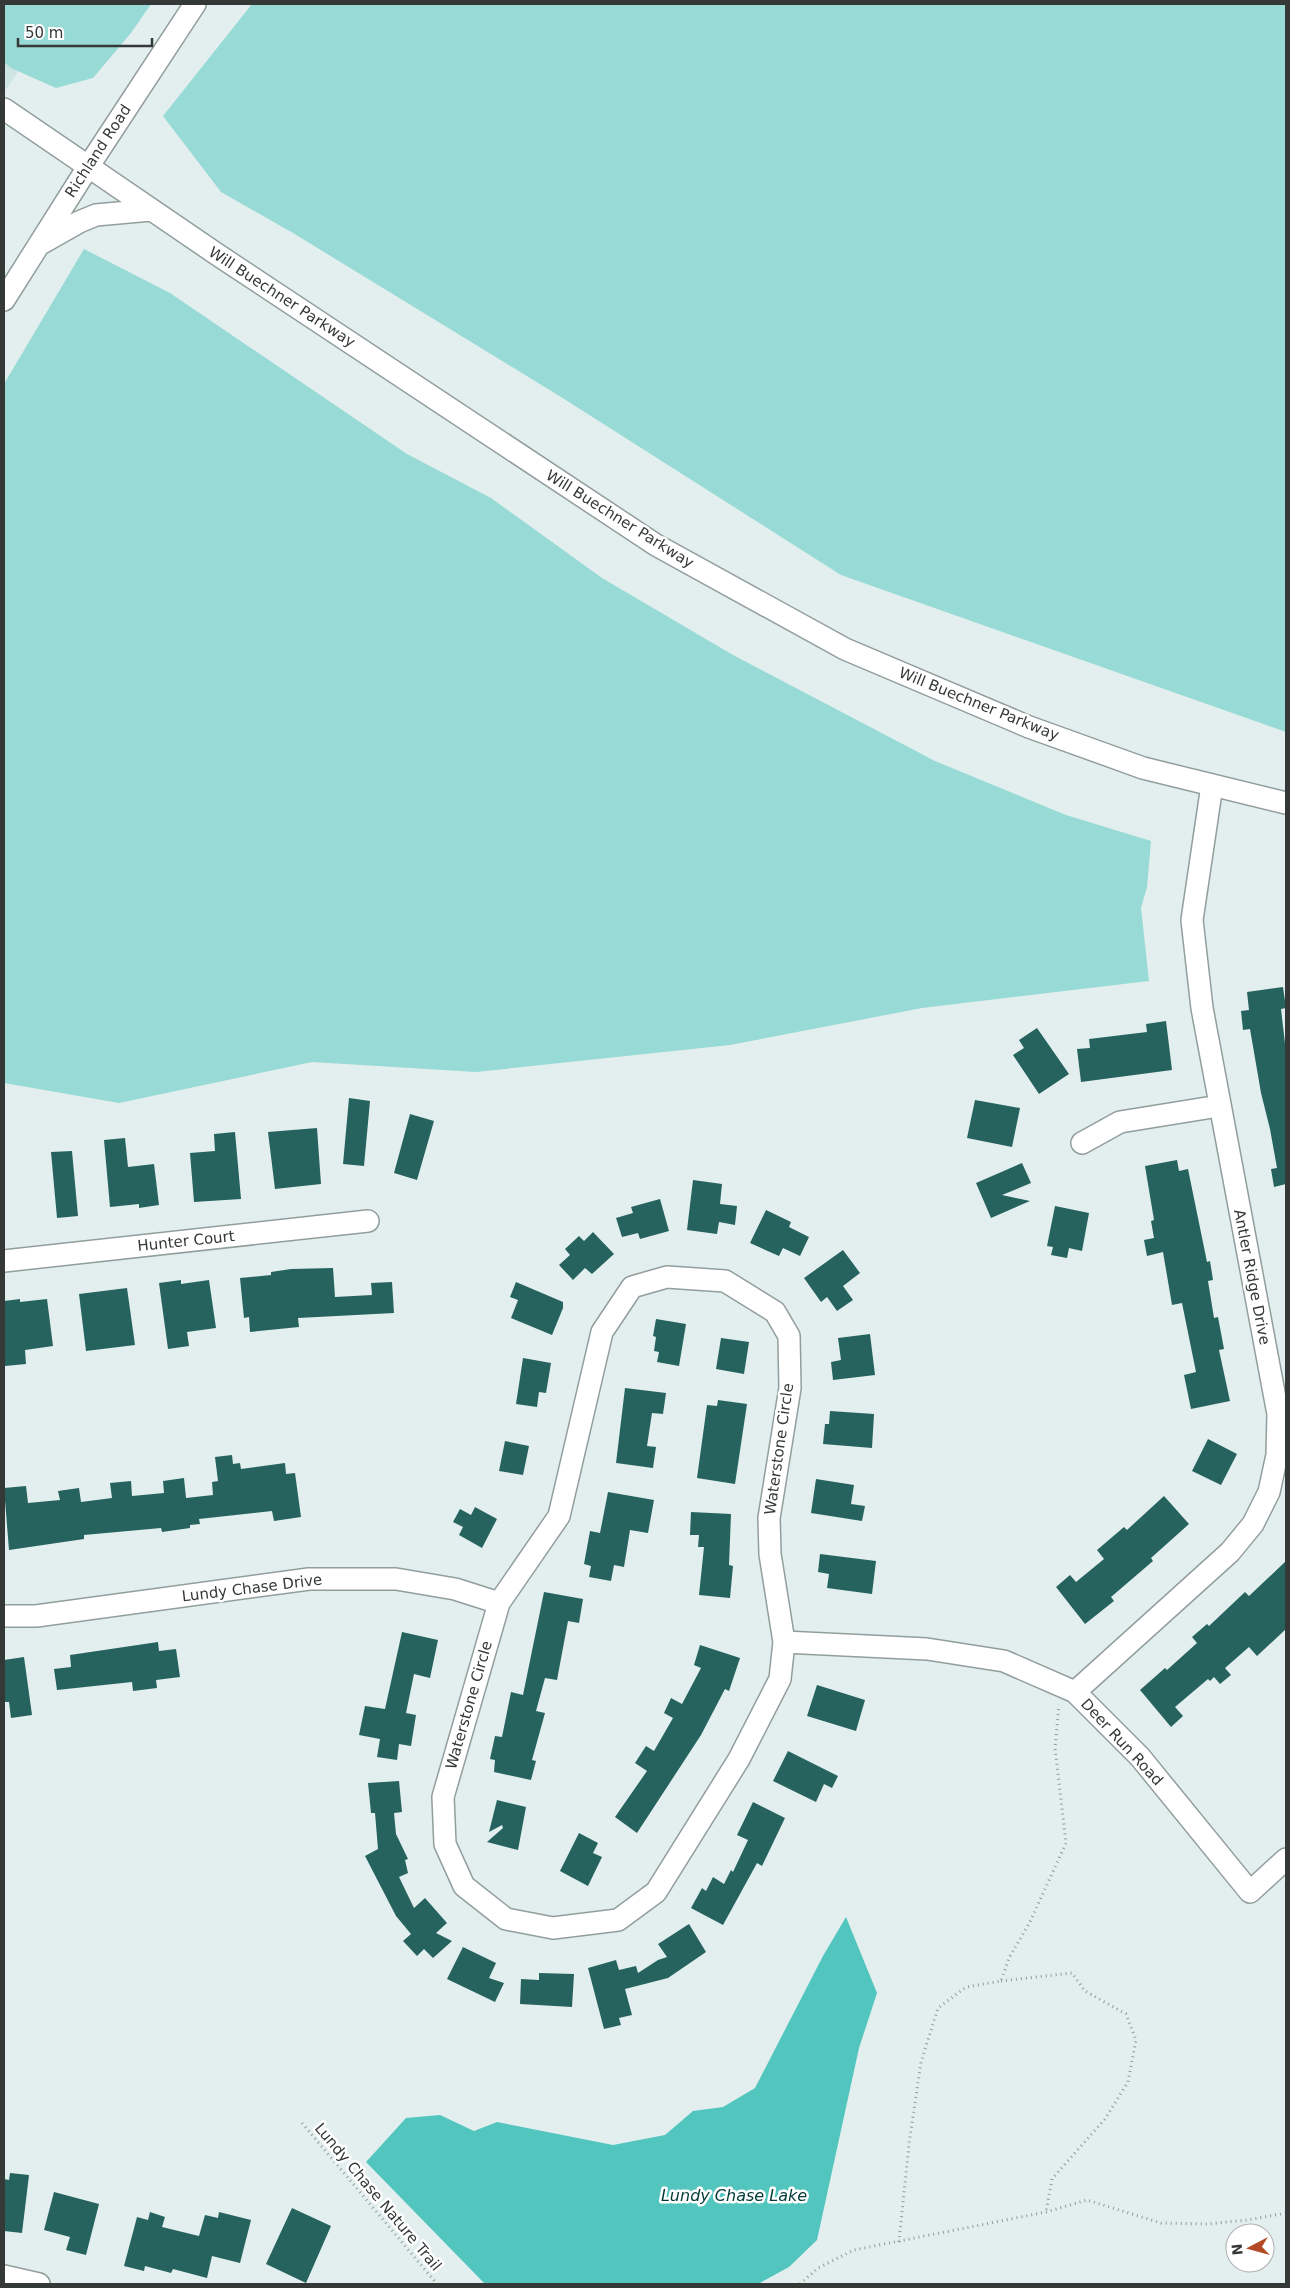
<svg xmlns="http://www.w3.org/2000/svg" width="1290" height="2288" font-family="'DejaVu Sans',sans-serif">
<rect width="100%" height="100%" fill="#e2efee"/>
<path fill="#cfe5e3" d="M 4,21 L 36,46 L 4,92 Z"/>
<path fill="#98dad5" d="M 4,4 L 151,4 L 131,33 L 93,78 L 56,88 L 11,68 L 4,62 Z
M 252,4 L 1286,4 L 1286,732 L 841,575 L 561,397 L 293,233 L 221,192 L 163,116 Z
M 84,249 L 170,293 L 407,454 L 491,498 L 602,578 L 733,655 L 935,761 L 1066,815 L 1151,841 L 1147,887 L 1141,908 L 1149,981 L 922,1008 L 730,1045 L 476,1072 L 312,1062 L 119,1103 L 4,1083 L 4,384 Z"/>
<path fill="#52c5be" d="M 846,1917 L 877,1993 L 859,2048 L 817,2240 L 789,2267 L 758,2284 L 485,2284 L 366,2162 L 406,2118 L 440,2115 L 474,2131 L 497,2122 L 613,2145 L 665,2135 L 693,2111 L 723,2107 L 755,2088 L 823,1956 Z"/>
<path fill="#26635f" d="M 1283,987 L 1286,1008 L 1281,1009 L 1286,1052 L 1286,1184 L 1274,1187 L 1271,1169 L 1277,1168 L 1270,1129 L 1261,1093 L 1250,1029 L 1243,1030 L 1241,1011 L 1249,1010 L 1247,992 Z
M 1166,1021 L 1172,1070 L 1081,1082 L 1077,1049 L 1090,1048 L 1089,1039 L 1147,1032 L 1146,1024 Z
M 1037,1028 L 1069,1074 L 1039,1094 L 1013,1055 L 1024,1048 L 1019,1040 Z
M 349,1098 L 370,1101 L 364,1166 L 343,1164 Z
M 975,1100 L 1020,1108 L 1012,1147 L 967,1138 Z
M 410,1114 L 434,1121 L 417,1180 L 394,1173 Z
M 317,1128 L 321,1184 L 275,1189 L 268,1132 Z
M 235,1132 L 241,1199 L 194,1202 L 190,1153 L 215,1151 L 214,1134 Z
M 125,1138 L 128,1167 L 154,1164 L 159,1205 L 139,1208 L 139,1204 L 110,1207 L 104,1140 Z
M 72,1151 L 78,1216 L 57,1218 L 51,1152 Z
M 1177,1160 L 1179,1171 L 1188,1169 L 1207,1262 L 1210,1261 L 1213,1280 L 1208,1281 L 1214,1318 L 1218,1317 L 1224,1349 L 1219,1350 L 1230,1401 L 1191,1409 L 1184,1375 L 1196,1372 L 1182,1303 L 1172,1305 L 1163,1252 L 1147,1256 L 1144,1240 L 1154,1238 L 1151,1221 L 1154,1220 L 1145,1166 Z
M 1022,1163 L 1031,1183 L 1002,1195 L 1030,1201 L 991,1218 L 976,1183 Z
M 693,1180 L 722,1184 L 720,1204 L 737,1206 L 735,1225 L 719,1222 L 717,1234 L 687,1230 Z
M 660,1199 L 669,1231 L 640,1239 L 638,1233 L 622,1237 L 616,1218 L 633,1213 L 631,1207 Z
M 1055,1206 L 1089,1213 L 1082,1251 L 1069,1248 L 1067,1258 L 1051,1255 L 1053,1247 L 1047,1246 Z
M 766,1210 L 791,1222 L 789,1227 L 809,1237 L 800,1256 L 783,1248 L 779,1256 L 750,1243 Z
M 593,1232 L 614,1254 L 592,1274 L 585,1268 L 573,1280 L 559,1265 L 570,1255 L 565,1249 L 579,1236 L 584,1241 Z
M 843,1250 L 860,1273 L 843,1286 L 853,1300 L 837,1311 L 827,1297 L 821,1302 L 804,1278 Z
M 333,1268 L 335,1297 L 372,1295 L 371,1283 L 392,1282 L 394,1313 L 298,1318 L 299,1327 L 250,1332 L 249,1317 L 244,1318 L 240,1278 L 271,1275 L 271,1272 L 291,1269 Z
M 181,1280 L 181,1284 L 209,1280 L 216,1328 L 187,1332 L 189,1346 L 168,1349 L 159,1283 Z
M 516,1282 L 563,1302 L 563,1308 L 552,1335 L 511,1318 L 518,1300 L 510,1297 Z
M 127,1288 L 135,1345 L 86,1351 L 79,1294 Z
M 20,1299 L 20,1302 L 47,1299 L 53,1346 L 25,1350 L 26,1364 L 5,1366 L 4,1301 Z
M 656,1319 L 686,1324 L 679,1366 L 657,1362 L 659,1352 L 654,1351 L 656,1337 L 653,1336 Z
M 870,1334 L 875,1375 L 833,1380 L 831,1362 L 841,1360 L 838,1338 Z
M 721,1338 L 749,1342 L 744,1374 L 716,1369 Z
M 523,1358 L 551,1363 L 546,1393 L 539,1392 L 537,1407 L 516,1404 Z
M 625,1388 L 666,1393 L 663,1414 L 652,1413 L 647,1446 L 656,1447 L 653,1468 L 616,1463 Z
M 718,1400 L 747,1404 L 735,1484 L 697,1478 L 707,1405 L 717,1406 Z
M 830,1411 L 874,1414 L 872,1448 L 823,1444 L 825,1424 L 829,1424 Z
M 1208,1439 L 1237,1454 L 1221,1485 L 1192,1471 Z
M 505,1441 L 529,1446 L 523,1475 L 499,1471 Z
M 232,1455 L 233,1464 L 240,1463 L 241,1469 L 285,1463 L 286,1474 L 295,1473 L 301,1517 L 274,1521 L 272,1511 L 199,1519 L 200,1524 L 190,1525 L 190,1528 L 162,1532 L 161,1528 L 84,1535 L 84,1539 L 9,1550 L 4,1488 L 26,1486 L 28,1503 L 60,1500 L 58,1491 L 79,1488 L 81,1502 L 112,1498 L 110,1483 L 131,1481 L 132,1496 L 164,1493 L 163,1481 L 184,1478 L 186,1498 L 213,1495 L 212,1482 L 218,1481 L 215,1457 Z
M 816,1479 L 854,1485 L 851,1504 L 865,1506 L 862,1521 L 811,1513 Z
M 608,1492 L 654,1500 L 648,1533 L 630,1530 L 624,1567 L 614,1565 L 611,1581 L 589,1577 L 591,1566 L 584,1564 L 590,1531 L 600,1533 Z
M 1164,1496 L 1189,1524 L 1151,1558 L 1153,1561 L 1111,1597 L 1114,1601 L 1085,1624 L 1056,1587 L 1070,1575 L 1076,1582 L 1104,1559 L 1097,1550 L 1124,1527 L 1127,1530 Z
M 475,1507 L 497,1519 L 482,1548 L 459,1535 L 463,1527 L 453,1522 L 460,1509 L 471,1515 Z
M 691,1512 L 731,1514 L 729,1565 L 733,1566 L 730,1598 L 699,1595 L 704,1547 L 698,1547 L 699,1535 L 690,1535 Z
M 820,1554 L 876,1561 L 872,1594 L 827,1588 L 829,1574 L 818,1572 Z
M 1286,1561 L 1286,1629 L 1257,1656 L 1249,1647 L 1225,1668 L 1231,1675 L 1220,1684 L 1214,1677 L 1210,1681 L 1208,1679 L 1175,1707 L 1183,1716 L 1171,1727 L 1140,1690 L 1165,1668 L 1167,1670 L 1197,1643 L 1192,1637 L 1207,1624 L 1209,1626 L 1245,1592 L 1249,1596 Z
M 544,1592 L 583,1599 L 579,1623 L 568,1621 L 557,1680 L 545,1678 L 536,1711 L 545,1713 L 532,1760 L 536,1761 L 531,1780 L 494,1772 L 495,1760 L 490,1759 L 495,1736 L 502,1737 L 511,1692 L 523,1695 Z
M 402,1632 L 438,1640 L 430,1678 L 414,1674 L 406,1713 L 416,1715 L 411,1746 L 399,1744 L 397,1760 L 377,1757 L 380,1739 L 359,1735 L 365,1706 L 385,1709 Z
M 158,1642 L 159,1651 L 176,1649 L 180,1677 L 156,1680 L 157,1688 L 133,1691 L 132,1682 L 57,1690 L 54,1669 L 71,1667 L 70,1655 Z
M 700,1645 L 740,1658 L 729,1691 L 725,1689 L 701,1735 L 637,1833 L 615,1817 L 647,1771 L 635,1763 L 646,1746 L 654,1751 L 673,1718 L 664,1713 L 671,1698 L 682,1704 L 701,1668 L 694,1665 Z
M 24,1657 L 32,1715 L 11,1718 L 9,1702 L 4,1702 L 4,1660 Z
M 817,1685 L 865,1700 L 856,1731 L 807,1716 Z
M 788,1751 L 838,1776 L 832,1788 L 824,1784 L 816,1802 L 773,1781 Z
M 399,1781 L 402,1812 L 394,1813 L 396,1834 L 408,1859 L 405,1860 L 408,1873 L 399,1877 L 414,1908 L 425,1898 L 447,1923 L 436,1933 L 452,1941 L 433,1958 L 424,1949 L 417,1956 L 403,1941 L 411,1934 L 396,1916 L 365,1856 L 378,1849 L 375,1813 L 371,1813 L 368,1783 Z
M 497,1800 L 526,1807 L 518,1850 L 487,1842 L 503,1828 L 502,1825 L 489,1832 Z
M 753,1802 L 785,1818 L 762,1866 L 757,1863 L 723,1925 L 691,1908 L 702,1888 L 706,1891 L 713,1877 L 724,1884 L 731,1870 L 733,1872 L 748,1840 L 737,1835 Z
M 579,1833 L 598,1843 L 593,1853 L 602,1857 L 588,1886 L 560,1871 Z
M 689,1924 L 706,1952 L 668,1978 L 625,1989 L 632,2015 L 619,2018 L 621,2025 L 604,2029 L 588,1968 L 616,1960 L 619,1970 L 636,1966 L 638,1973 L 658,1960 L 667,1957 L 658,1944 Z
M 463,1947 L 496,1963 L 489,1978 L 504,1983 L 495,2002 L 447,1979 Z
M 539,1973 L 574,1974 L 572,2007 L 520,2004 L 521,1979 L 539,1980 Z
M 10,2173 L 29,2175 L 22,2233 L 4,2231 L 4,2179 L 9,2180 Z
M 54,2192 L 99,2204 L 86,2255 L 66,2250 L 70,2237 L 44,2230 Z
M 292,2208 L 331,2226 L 306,2283 L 266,2264 Z
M 150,2212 L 165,2217 L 162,2227 L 199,2236 L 205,2215 L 218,2218 L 219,2212 L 251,2220 L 240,2263 L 212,2256 L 207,2278 L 173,2269 L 171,2273 L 145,2266 L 144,2271 L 124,2266 L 137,2217 L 148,2220 Z"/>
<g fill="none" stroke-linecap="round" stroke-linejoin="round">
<defs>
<path id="minor" d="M 4,109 L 215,253 L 656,545 L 845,649 L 1029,727 L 1143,768 L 1286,803
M 42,243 L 79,222 L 96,215 L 151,210
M 4,300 L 88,167 L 195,4
M 1082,1143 L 1120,1122 L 1219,1106
M 4,1261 L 368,1221
M 667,1277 L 725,1281 L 775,1312 L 789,1336 L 790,1388 L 769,1518 L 770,1554 L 784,1642 L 780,1679 L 739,1759 L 656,1892 L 618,1920 L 553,1928 L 506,1919 L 464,1886 L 445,1844 L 443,1797 L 499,1603 L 559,1516 L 602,1332 L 632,1287 Z
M 4,1616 L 36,1616 L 309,1579 L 396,1579 L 455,1589 L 499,1603
M 784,1642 L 927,1649 L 1004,1661 L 1075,1692 L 1140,1757 L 1250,1892 L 1286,1859
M 1075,1692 L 1230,1552 L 1253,1524 L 1269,1492 L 1277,1455 L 1278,1414 L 1202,1008 L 1192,920 L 1212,785
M 4,2276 L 39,2284"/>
</defs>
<use href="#minor" stroke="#929e9d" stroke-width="24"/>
<path stroke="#929b9a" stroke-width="3" stroke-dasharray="1 4" stroke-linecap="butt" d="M 1001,1981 L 1072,1973 L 1085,1991 L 1126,2014 L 1136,2040 L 1128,2082 L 1105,2119 L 1052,2179 L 1046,2212
M 302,2123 L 437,2284
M 899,2242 L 909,2144 L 921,2062 L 938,2008 L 966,1987 L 1001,1981 L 1009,1958 L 1030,1922 L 1066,1843 L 1055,1748 L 1059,1705
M 800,2284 L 818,2268 L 854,2250 L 1046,2212 L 1087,2200 L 1161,2223 L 1207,2224 L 1248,2220 L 1286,2213"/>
<use href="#minor" stroke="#fff" stroke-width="21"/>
</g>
<g text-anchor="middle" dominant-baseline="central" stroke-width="5" stroke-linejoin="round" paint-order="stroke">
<g font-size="15" fill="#343938" stroke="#fff">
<text transform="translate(98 151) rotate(-57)">Richland Road</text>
<text transform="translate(282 297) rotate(33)">Will Buechner Parkway</text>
<text transform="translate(620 519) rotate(32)">Will Buechner Parkway</text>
<text transform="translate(979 704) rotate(22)">Will Buechner Parkway</text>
<text transform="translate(186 1241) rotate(-6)">Hunter Court</text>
<text transform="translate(1252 1277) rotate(79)">Antler Ridge Drive</text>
<text transform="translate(779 1449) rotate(-82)">Waterstone Circle</text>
<text transform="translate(252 1588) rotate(-7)">Lundy Chase Drive</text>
<text transform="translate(469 1705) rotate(-74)">Waterstone Circle</text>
<text transform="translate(1122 1742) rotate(47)">Deer Run Road</text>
<text transform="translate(378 2197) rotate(50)">Lundy Chase Nature Trail</text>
</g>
<g font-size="16" font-style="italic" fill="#013a37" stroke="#fff">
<text x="734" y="2195">Lundy Chase Lake</text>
</g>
</g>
<rect width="1290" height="2288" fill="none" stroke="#343938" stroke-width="10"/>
<g transform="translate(1250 2248) rotate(264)"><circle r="24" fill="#ffffff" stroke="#aeb0af"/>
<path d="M0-4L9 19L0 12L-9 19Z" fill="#b24b25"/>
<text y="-8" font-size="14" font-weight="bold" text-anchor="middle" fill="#343938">N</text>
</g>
<path d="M18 38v8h134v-8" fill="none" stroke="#343938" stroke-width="2.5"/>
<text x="25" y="38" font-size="15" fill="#343938" stroke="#ffffff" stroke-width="4" paint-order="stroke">50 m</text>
</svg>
